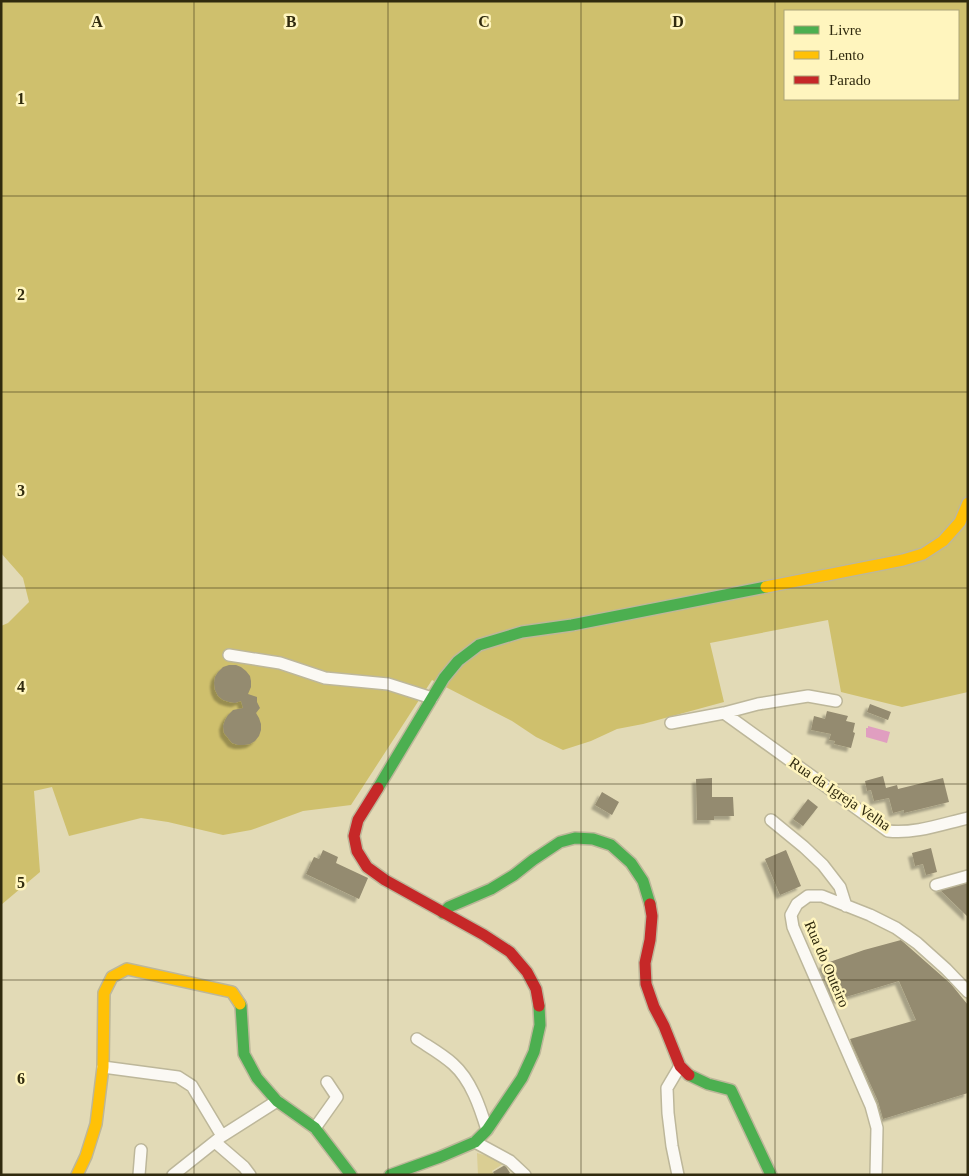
<svg xmlns="http://www.w3.org/2000/svg" width="969" height="1176" font-family="'Times New Roman',serif">
<defs>
<filter id="shadow"><feDropShadow dx="-4" dy="4" stdDeviation="1" flood-color="#0004"/></filter>
</defs>
<rect width="100%" height="100%" fill="#e2dab6"/>
<path fill="#dace93" d="M 477,1153 L 491,1157 L 503,1164 L 492,1171 L 494,1175 L 478,1175 Z"/>
<path fill="#cfc06d" fill-rule="evenodd" d="M 1,1 L 968,1 L 968,692 L 902,707 L 841,692 L 828,620 L 710,643 L 724,702 L 643,724 L 617,729 L 591,741 L 563,750 L 536,737 L 512,721 L 432,680 L 351,805 L 303,811 L 251,830 L 223,835 L 168,822 L 141,818 L 69,836 L 52,787 L 34,791 L 40,872 L 1,905 L 1,626 L 8,623 L 29,602 L 23,578 L 1,553 ZM 785,11 L 958,11 L 958,99 L 785,99 Z"/>
<path fill="#e09ec0" d="M 868,726 L 890,732 L 887,743 L 866,737 L 866,728 L 868,728 Z"/>
<path fill="#948b70" filter="url(#shadow)" d="M 229,665 L 236,665 L 241,667 L 246,671 L 250,676 L 251,681 L 251,687 L 248,694 L 257,697 L 257,702 L 260,708 L 256,713 L 259,718 L 261,724 L 261,730 L 259,736 L 255,741 L 250,744 L 244,745 L 238,745 L 232,743 L 224,733 L 223,726 L 225,720 L 228,715 L 233,710 L 243,708 L 241,701 L 235,703 L 229,702 L 223,700 L 218,696 L 215,690 L 214,683 L 215,677 L 218,672 L 223,667 Z
M 870,704 L 891,712 L 888,720 L 867,712 Z
M 827,711 L 848,716 L 846,721 L 855,723 L 853,732 L 855,733 L 851,748 L 834,744 L 835,741 L 829,740 L 831,734 L 811,730 L 814,716 L 825,719 Z
M 883,776 L 886,788 L 897,785 L 898,789 L 943,778 L 949,802 L 904,813 L 904,810 L 893,813 L 889,798 L 874,801 L 871,790 L 867,791 L 865,781 Z
M 712,778 L 712,797 L 733,797 L 734,816 L 714,816 L 714,820 L 697,820 L 696,779 Z
M 602,792 L 619,802 L 612,815 L 595,805 Z
M 808,799 L 818,807 L 803,826 L 793,819 Z
M 931,848 L 937,872 L 926,875 L 923,864 L 915,866 L 912,853 Z
M 323,850 L 338,857 L 336,863 L 368,878 L 359,899 L 306,874 L 314,857 L 319,859 Z
M 786,850 L 801,886 L 780,895 L 765,859 Z
M 968,881 L 968,917 L 938,888 Z
M 901,940 L 951,984 L 968,1005 L 968,1093 L 883,1119 L 878,1101 L 850,1039 L 916,1020 L 899,981 L 836,1000 L 821,965 L 864,950 Z
M 505,1165 L 510,1173 L 507,1175 L 495,1175 L 493,1172 Z"/>
<g fill="none" stroke-linecap="round" stroke-linejoin="round">
<defs>
<path id="street" d="M 229,655 L 280,663 L 325,678 L 388,684 L 432,698
M 724,713 L 888,831 C 915,834 942,824 968,818
M 671,723 L 724,713 L 758,704 L 808,696 L 836,701
M 771,820 L 804,847 L 823,865 L 840,887 L 846,906
M 936,885 L 968,876
M 417,1039 C 429,1047 442,1054 453,1064 C 471,1080 480,1107 487,1130
M 103,1067 L 178,1077 L 192,1086 L 222,1136
M 315,1128 L 337,1097 L 327,1082
M 215,1142 L 244,1167 L 250,1175
M 475,1142 L 510,1161 L 525,1175
M 139,1175 L 141,1150
M 173,1175 L 222,1136 L 277,1101
M 678,1175 L 672,1146 L 668,1113 L 667,1088 L 680,1066
M 876,1175 L 877,1128 L 871,1106 L 793,927 L 791,915 L 797,904 L 808,896 L 822,896 L 870,915 L 896,928 L 917,943 L 946,969 L 968,992"/>
<path id="fast" d="M 378,788 L 444,678 L 458,661 L 479,645 L 522,632 L 572,625 L 766,587
M 443,913 L 449,907 L 491,889 L 514,875 L 533,860 L 560,842 L 575,838 L 593,839 L 611,845 L 631,863 L 643,881 L 650,904
M 240,1004 L 241,1006 L 244,1054 L 257,1078 L 277,1101 L 315,1128 L 351,1175
M 689,1075 L 708,1084 L 731,1090 L 771,1175
M 390,1175 L 440,1157 L 475,1142 L 487,1130 L 522,1078 L 534,1052 L 540,1025 L 539,1006"/>
<path id="slow" d="M 766,587 L 903,560 L 923,554 L 943,541 L 960,522 L 968,503
M 77,1175 L 86,1156 L 96,1124 L 103,1067 L 104,993 L 112,977 L 127,969 L 232,992 L 240,1004"/>
<path id="jam" d="M 378,788 L 358,820 L 354,836 L 357,851 L 367,867 L 385,880 L 484,935 L 510,952 L 527,972 L 536,989 L 539,1006
M 650,904 L 652,916 L 650,940 L 645,963 L 646,984 L 654,1007 L 664,1026 L 680,1066 L 689,1075"/>
</defs>
<use href="#street" stroke="#bdb79a" stroke-width="14"/>
<use href="#fast" stroke="#bdb79a" stroke-width="14"/>
<use href="#slow" stroke="#bdb79a" stroke-width="14"/>
<use href="#jam" stroke="#bdb79a" stroke-width="14"/>
<use href="#street" stroke="#fbf9f4" stroke-width="11"/>
<use href="#fast" stroke="#4caf50" stroke-width="11"/>
<use href="#slow" stroke="#ffc107" stroke-width="11"/>
<use href="#jam" stroke="#c62828" stroke-width="11"/>
</g>
<path fill="none" stroke="#302a0e" stroke-width="1" stroke-opacity="0.55" d="M 194,1 L 194,1175M 388,1 L 388,1175M 581,1 L 581,1175M 775,1 L 775,1175M 1,196 L 968,196M 1,392 L 968,392M 1,588 L 968,588M 1,784 L 968,784M 1,980 L 968,980"/>
<g text-anchor="middle" dominant-baseline="central" stroke-width="5" stroke-linejoin="round" paint-order="stroke">
<g font-size="15" fill="#302a0e" stroke="#fff5be">
<text transform="translate(840 794) rotate(34)">Rua da Igreja Velha</text>
<text transform="translate(827 964) rotate(67)">Rua do Outeiro</text>
</g>
</g>
<g font-size="16" text-anchor="middle" font-weight="bold" fill="#302a0e" stroke="#fff5be" stroke-width="5" stroke-linejoin="round" paint-order="stroke">
<text x="97" y="27">A</text>
<text x="291" y="27">B</text>
<text x="484" y="27">C</text>
<text x="678" y="27">D</text>
<text x="21" y="104">1</text>
<text x="21" y="300">2</text>
<text x="21" y="496">3</text>
<text x="21" y="692">4</text>
<text x="21" y="888">5</text>
<text x="21" y="1084">6</text>
</g>
<rect width="969" height="1176" fill="none" stroke="#302a0e" stroke-width="5"/>
<rect x="784" y="10" width="175" height="90" fill="#fff5be" stroke="#aca478"/>
<rect x="794" y="26" width="25" height="8" fill="#4caf50" stroke="#aca478"/>
<text x="829" y="35" font-size="15" fill="#302a0e">Livre</text>
<rect x="794" y="51" width="25" height="8" fill="#ffc107" stroke="#aca478"/>
<text x="829" y="60" font-size="15" fill="#302a0e">Lento</text>
<rect x="794" y="76" width="25" height="8" fill="#c62828" stroke="#aca478"/>
<text x="829" y="85" font-size="15" fill="#302a0e">Parado</text>
</svg>
